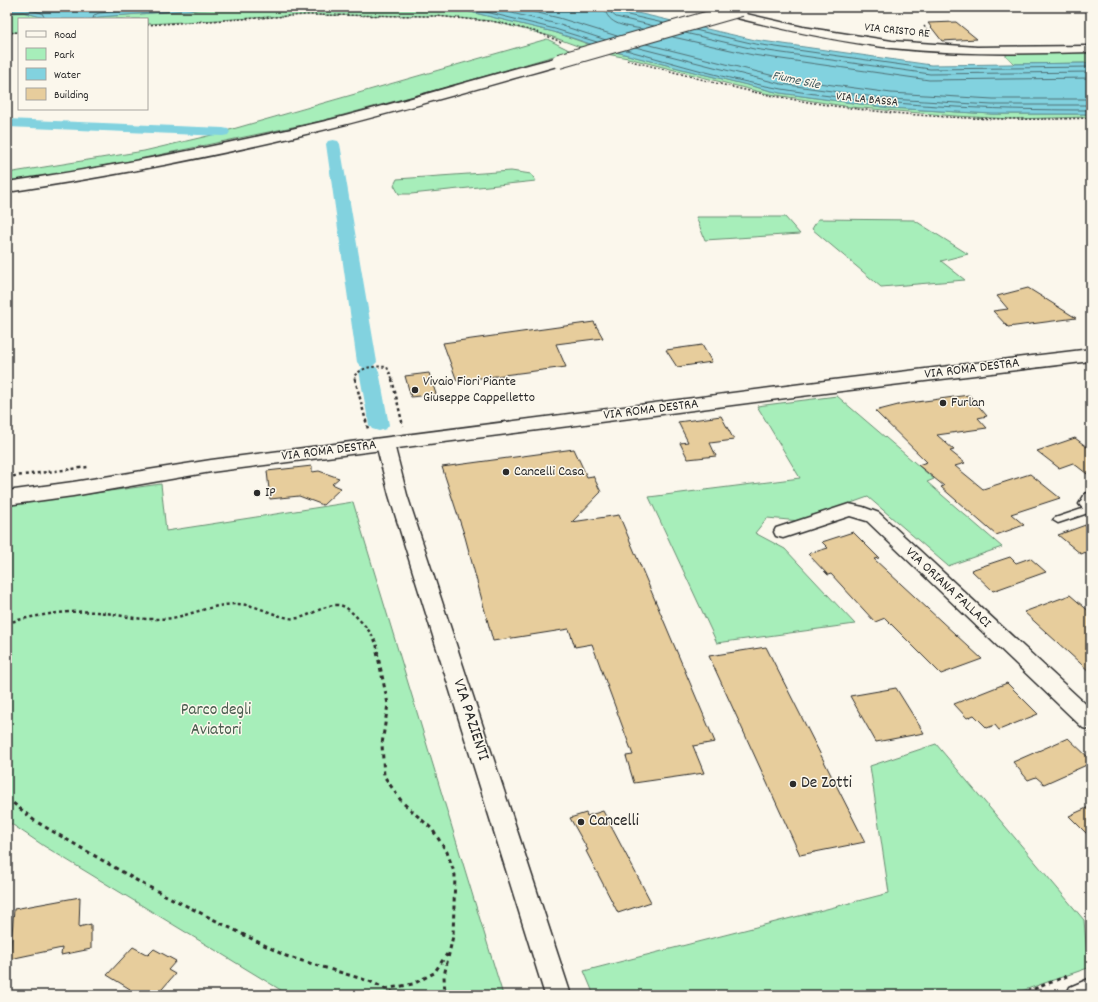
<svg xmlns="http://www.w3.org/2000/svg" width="1098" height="1002" font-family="Dekko,sans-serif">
<rect width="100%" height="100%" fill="#fbf7ec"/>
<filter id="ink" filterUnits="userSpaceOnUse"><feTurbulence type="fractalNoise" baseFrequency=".025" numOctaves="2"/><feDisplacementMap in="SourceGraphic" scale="8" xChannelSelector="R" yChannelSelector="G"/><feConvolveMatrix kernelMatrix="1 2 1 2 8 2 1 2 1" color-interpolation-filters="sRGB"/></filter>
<g filter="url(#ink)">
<path fill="#a7eeba" stroke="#698c72" d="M 231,7 L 454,8 L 554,32 L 591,45 L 583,48 L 550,36 L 492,21 L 436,16 L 306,15 L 147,24 L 147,19 L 92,19 L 99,17 Z
M 23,12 L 48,19 L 19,19 L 19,32 L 7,33 L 7,13 Z
M 547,39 L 571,51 L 451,86 L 321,121 L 125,162 L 7,183 L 7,173 L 144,151 L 212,135 Z
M 1091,49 L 1091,63 L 1014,64 L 1001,50 Z
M 612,51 L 698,73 L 780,93 L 889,108 L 992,114 L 1091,114 L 1091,117 L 1011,119 L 955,116 L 850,107 L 764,93 L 628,58 L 601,53 Z
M 511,171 L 531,174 L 536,181 L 411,194 L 399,194 L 394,185 L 397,179 Z
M 696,217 L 785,217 L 800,234 L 705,240 Z
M 818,219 L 914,220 L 968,254 L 941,261 L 965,280 L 881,287 L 812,229 Z
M 837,396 L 934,479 L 927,482 L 1002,547 L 948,566 L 868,497 L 800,521 L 767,518 L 755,533 L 785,549 L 855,624 L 717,643 L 649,497 L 800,478 L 757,406 Z
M 161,484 L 166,531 L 353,502 L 503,995 L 289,995 L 44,846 L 7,821 L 7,505 Z
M 936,744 L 1084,920 L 1088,968 L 1010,995 L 594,995 L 584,971 L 889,893 L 870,766 Z"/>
<path fill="#82d2df" stroke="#5f8f97" d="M 7,7 L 231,7 L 99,17 L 91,19 L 48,19 L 23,12 L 7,13 Z
M 437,7 L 611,7 L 755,40 L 931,65 L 1091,63 L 1091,114 L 992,114 L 890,108 L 780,93 L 698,73 L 612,51 L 554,32 L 454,8 Z"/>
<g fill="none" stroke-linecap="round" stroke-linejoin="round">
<path stroke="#4e6e73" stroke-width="1" d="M 466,7 L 555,29 L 597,42
M 487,7 L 557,24 L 606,40
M 513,7 L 559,18 L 617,36
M 604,7 C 608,26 626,26 642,29
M 610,7 L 611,13 L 616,17 L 654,26
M 615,7 L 619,13 L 663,23
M 7,10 L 23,8 L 42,13 L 45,19
M 93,19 L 94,15 L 99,13 L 168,7
M 695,30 L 755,44 L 930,69 L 1091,67
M 685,33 L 754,49 L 930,74 L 1091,72
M 673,37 L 753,55 L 929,80 L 1091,78
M 646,44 L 782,78 L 891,93 L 993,99 L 1091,99
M 635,47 L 781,84 L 890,99 L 992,105 L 1091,105
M 626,50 C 678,64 729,80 782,89 C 884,106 988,110 1091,110"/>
<path fill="#82d2df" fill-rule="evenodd" d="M 7,119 L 223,128 L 228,129 L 230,132 L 228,135 L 223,136 L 7,127 Z
M 333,140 L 338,141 L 340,144 L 377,362 L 373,366 L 376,367 L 379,371 L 389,425 L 386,429 L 379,431 L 372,429 L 369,425 L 359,371 L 363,367 L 360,366 L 357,362 L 326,144 L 328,141 Z"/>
</g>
<path fill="#e7cd9c" stroke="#2b2b2b" d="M 956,22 L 977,39 L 942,41 L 928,23 Z
M 1028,288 L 1076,318 L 1008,327 L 993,311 L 1008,309 L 997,296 Z
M 594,322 L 603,338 L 556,344 L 566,367 L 457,381 L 443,343 Z
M 702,345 L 712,362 L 677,367 L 666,350 Z
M 429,373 L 436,394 L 411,397 L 405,376 Z
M 969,395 L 987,416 L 978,418 L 987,428 L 937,435 L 954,450 L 950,451 L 965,463 L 955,466 L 983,489 L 1030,474 L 1060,498 L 1011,514 L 1024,525 L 996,535 L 941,487 L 944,486 L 918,465 L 927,462 L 875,411 L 902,404 Z
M 721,416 L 734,440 L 710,443 L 716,456 L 688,459 L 680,443 L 688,442 L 678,422 Z
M 1075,438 L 1091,450 L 1091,477 L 1073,463 L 1059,468 L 1037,451 Z
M 574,449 L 587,477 L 593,476 L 601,492 L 572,522 L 619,515 L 715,742 L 693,746 L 704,773 L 634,783 L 626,756 L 633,755 L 592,644 L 575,647 L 569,629 L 493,641 L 465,537 L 442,467 Z
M 312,466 L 312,472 L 319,471 L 339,478 L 332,484 L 341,488 L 323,505 L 299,496 L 270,499 L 267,471 Z
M 1091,523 L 1091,550 L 1081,554 L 1058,535 Z
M 853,532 L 879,558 L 874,559 L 982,659 L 941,674 L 885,618 L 875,622 L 831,574 L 828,575 L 808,554 L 828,548 L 822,542 Z
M 1010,557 L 1016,563 L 1030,558 L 1046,572 L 993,591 L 971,570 Z
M 1070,595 L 1091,613 L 1091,673 L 1024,612 Z
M 766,647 L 865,842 L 800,855 L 709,656 Z
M 1007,683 L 1038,714 L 999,730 L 995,725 L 987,728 L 974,715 L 967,718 L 954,704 Z
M 896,688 L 924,733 L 876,742 L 850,696 Z
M 1068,738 L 1091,760 L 1091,763 L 1044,784 L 1036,777 L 1028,780 L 1013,762 Z
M 1091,806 L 1091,838 L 1069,816 Z
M 603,811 L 651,902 L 618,913 L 586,851 L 588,850 L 570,818 L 586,813 L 587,816 Z
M 80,897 L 79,927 L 91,924 L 91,949 L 61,955 L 62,948 L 10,959 L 14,909 Z
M 133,947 L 148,955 L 154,949 L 176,961 L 168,970 L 175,974 L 157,995 L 125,995 L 130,989 L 107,975 Z"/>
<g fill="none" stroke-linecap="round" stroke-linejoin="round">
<defs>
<path id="service" d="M 1091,506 L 1091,512 L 1058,523 L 1053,520 L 1055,518 Z"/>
<path id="minor" d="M 699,7 L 716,7 L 803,27 L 892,41 L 977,47 L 1091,46 L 1091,52 C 1024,54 957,55 891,48 C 826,40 763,25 701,9 Z
M 385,439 L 391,440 L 394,444 L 407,495 L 571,995 L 545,995 L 389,495 L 376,444 L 379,440 Z
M 1091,492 L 1091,513 L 1085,511 L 1079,504 L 1085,494 Z
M 849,504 L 863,507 L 879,513 L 1091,709 L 1091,730 L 1083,728 L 867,521 L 850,516 L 783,538 L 776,536 L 774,532 L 776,528 Z
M 1091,978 L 1091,995 L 1066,995 L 1070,987 Z"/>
<path id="tertiary" d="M 1091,349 L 1091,361 L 825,393 L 211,472 L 73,496 L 7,505 L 7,491 L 73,482 L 211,460 L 825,381 Z"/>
<path id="primary" d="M 559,57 L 564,58 L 566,61 L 564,64 C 476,89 387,115 298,136 C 202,159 105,177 7,192 L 7,182 C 117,166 226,145 334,119 C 409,100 484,76 559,57 Z"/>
</defs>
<use href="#service" stroke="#2b2b2b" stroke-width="3"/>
<use href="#minor" stroke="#2b2b2b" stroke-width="3"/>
<use href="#tertiary" stroke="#2b2b2b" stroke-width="3"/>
<use href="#primary" stroke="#2b2b2b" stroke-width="3"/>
<path stroke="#2b2b2b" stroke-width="1.5" stroke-dasharray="2 2" stroke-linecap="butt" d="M 147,25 L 306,15 L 436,16 L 497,22 L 537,32 L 561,42
M 924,26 L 930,34
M 7,33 L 19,32
M 627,60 C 676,72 725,87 774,96 C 879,116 984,122 1091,118"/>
<path stroke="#2b2b2b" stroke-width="2" stroke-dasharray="2.5 2.5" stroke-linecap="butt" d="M 355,380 L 354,376 C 364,366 374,366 387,367 L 393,380"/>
<path stroke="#2b2b2b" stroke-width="2.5" stroke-dasharray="3 3" stroke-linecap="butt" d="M 355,379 L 368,429
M 392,379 L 403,426
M 7,477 L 88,467
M 7,623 C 35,615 68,610 97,612 C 114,613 131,619 148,619 C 156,619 165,619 172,618 C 193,614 212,605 234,604 C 254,603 271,615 289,618 C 308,622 327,598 345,607 C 353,612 372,632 375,641 C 377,644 377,649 378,653"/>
<path stroke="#2b2b2b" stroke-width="3" stroke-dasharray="4 4" stroke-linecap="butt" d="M 377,652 L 388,704 L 382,744 L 384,776 L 402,802 L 432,829 L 447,852 L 455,875 L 453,936 L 444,976 L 445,995
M 7,798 L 35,821 L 143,884 L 286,956 L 369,981 L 398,995
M 385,989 L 413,984 L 434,973 L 447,954
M 7,990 L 15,995
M 1019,995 L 1067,976"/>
<use href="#service" fill="#fbf7ec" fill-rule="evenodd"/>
<use href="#minor" fill="#fbf7ec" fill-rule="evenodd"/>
<use href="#tertiary" fill="#fbf7ec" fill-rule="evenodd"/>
<use href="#primary" fill="#fbf7ec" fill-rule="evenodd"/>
<defs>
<path id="primary-bridge" d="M 559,61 L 741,9"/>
</defs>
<use href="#primary-bridge" stroke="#2b2b2b" stroke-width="16" stroke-linecap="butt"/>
<use href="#primary-bridge" stroke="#fbf7ec" stroke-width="14"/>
</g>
</g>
<g fill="#2b2b2b" stroke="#fbf7ec" stroke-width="1.5">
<circle cx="415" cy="390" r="4"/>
<circle cx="943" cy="403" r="4"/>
<circle cx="506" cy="472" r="4"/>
<circle cx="257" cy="493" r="4"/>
<circle cx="793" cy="784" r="4"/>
<circle cx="581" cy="822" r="4"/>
</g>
<g text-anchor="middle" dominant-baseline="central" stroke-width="3" stroke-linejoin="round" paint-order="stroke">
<g font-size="12" fill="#2b2b2b" stroke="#fbf7ec">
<text transform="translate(897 31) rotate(6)">VIA CRISTO RE</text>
<text transform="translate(867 100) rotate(6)">VIA LA BASSA</text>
</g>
<g font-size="13" font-style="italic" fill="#455d61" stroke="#fbf7ec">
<text transform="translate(796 81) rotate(12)">Fiume Sile</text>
</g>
<g font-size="14" fill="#2b2b2b" stroke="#fbf7ec">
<text transform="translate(972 369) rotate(-7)">VIA ROMA DESTRA</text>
<text transform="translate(651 410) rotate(-7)">VIA ROMA DESTRA</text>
<text transform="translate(329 451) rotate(-7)">VIA ROMA DESTRA</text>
<text transform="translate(948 588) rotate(43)">VIA ORIANA FALLACI</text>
</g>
<g font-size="14" fill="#2b2b2b" stroke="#fbf7ec" text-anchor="start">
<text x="423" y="382">Vivaio Fiori Piante<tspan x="423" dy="16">Giuseppe Cappelletto</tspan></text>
<text x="951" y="403">Furlan</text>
<text x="514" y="472">Cancelli Casa</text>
<text x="265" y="493">IP</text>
</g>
<g font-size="17" fill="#4a5c4f" stroke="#fbf7ec">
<text x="216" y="711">Parco degli<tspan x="216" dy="20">Aviatori</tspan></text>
</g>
<g font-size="17" fill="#2b2b2b" stroke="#fbf7ec">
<text transform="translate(470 720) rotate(72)">VIA PAZIENTI</text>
</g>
<g font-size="17" fill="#2b2b2b" stroke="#fbf7ec" text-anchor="start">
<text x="801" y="784">De Zotti</text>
<text x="589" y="822">Cancelli</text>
</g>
</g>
<rect width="1098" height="1002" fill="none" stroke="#fbf7ec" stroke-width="24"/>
<rect x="12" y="12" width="1074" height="978" fill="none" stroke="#2b2b2b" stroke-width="1.5" filter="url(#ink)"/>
<rect x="18" y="18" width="130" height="92" fill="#fbf7ec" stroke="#a8a59f"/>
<rect x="26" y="31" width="20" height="6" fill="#fbf7ec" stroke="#a8a59f"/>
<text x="54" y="38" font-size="12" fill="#2b2b2b">Road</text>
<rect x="26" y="48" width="20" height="12" fill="#a7eeba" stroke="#a8a59f"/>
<text x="54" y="58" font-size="12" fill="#2b2b2b">Park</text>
<rect x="26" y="68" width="20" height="12" fill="#82d2df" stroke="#a8a59f"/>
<text x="54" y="78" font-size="12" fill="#2b2b2b">Water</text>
<rect x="26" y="88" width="20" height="12" fill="#e7cd9c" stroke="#a8a59f"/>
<text x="54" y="98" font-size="12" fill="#2b2b2b">Building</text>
</svg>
